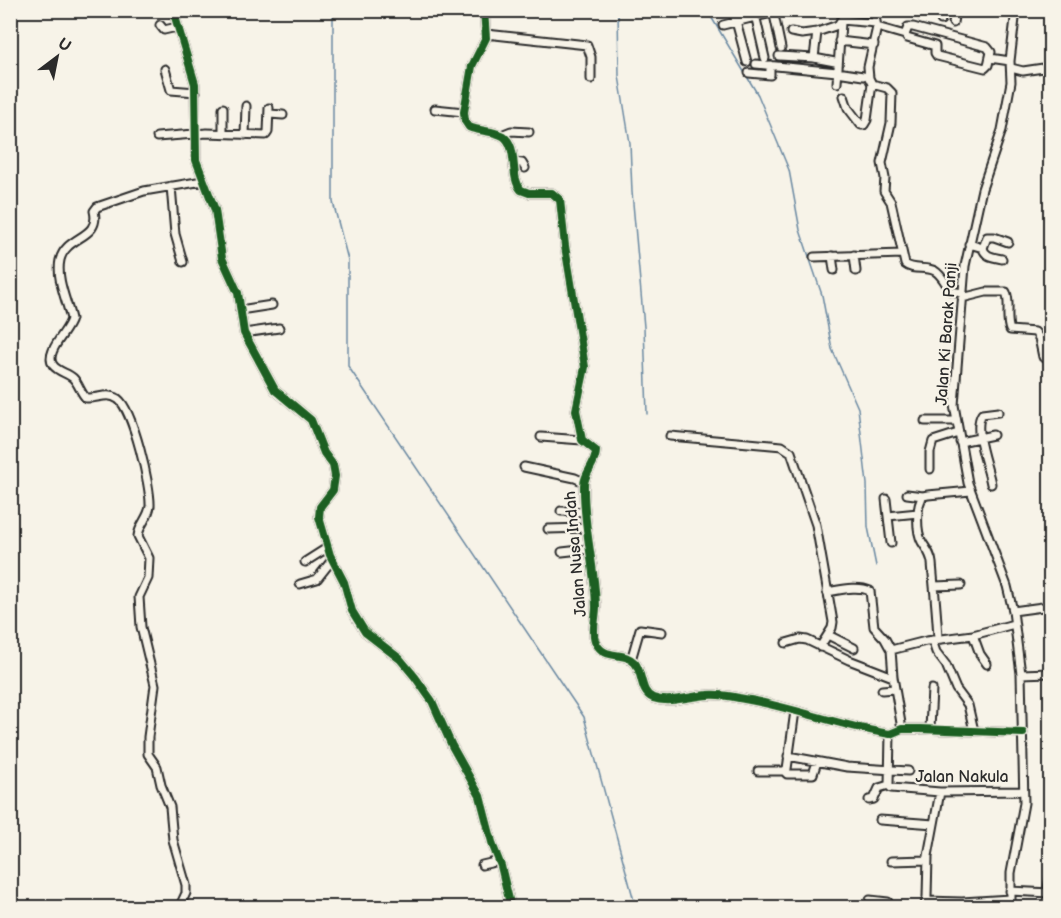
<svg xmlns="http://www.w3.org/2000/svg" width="1061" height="918" font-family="'Balsamiq Sans',sans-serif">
<rect width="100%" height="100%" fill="#f7f3e8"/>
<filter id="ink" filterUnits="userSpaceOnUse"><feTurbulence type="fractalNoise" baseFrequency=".0167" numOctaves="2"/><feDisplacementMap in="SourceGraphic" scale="12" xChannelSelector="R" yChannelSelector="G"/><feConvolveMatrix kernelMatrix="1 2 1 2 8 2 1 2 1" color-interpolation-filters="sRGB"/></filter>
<g filter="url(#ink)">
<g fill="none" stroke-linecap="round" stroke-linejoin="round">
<path stroke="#6b89a2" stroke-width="1.5" d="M 333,10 L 333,202 L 348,260 L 348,366 L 584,717 L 636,908
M 618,10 L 619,76 L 630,143 L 632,192 L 644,327 L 647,414
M 707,10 L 758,95 L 789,170 L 800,230 L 822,295 L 832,349 L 858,408 L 867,484 L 868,527 L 876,566"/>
<defs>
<path id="minor" d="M 173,10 L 195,84 L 196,160 L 215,210 L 222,258 L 238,293 L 244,333 L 275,390 L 311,420 L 324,453 L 333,465 L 335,476 L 333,490 L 320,507 L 319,517 L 330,555 L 344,582 L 352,611 L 365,632 L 400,659 L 415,677 L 432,701 L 452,746 L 480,796 L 493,846 L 501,866 L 511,908
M 484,10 L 486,38 L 472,66 L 464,112 L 465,121 L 469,127 C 480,132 493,130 503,136 C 519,147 509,176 521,190 L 529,193 L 552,193 L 560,200 L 565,246 L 585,367 L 576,410 L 582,440 L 596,451 C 596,464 584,473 584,485 C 583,527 595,566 596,607 C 596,618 591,633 596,643 C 605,661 623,650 635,663 C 643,673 640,693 653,698 C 669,704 691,696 708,695 C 718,694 729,696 739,698 C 790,706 839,726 890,734 L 902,729 L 920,729 L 1023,733
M 733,10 L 747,62
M 754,10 L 765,58
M 773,10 L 781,48
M 1032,10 L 1050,12
M 919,14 L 919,10
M 941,20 L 942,10
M 953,23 L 955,10
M 160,25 L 164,30 L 177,27
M 723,25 L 784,10
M 877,27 L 905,35 L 907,38 L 935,46 L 935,53 L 937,56 L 985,68 L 988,65 L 991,52 L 987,47 L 913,27 L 908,27 L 905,35
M 791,32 L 802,34 L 817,32
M 486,34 L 587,45 L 591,57 L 591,79
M 839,41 L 874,45
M 779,56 L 814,58 L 817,32 L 838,25 L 841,20 L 876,23
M 814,58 L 835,62
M 990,58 L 1010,61
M 756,64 L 837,72 L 863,76
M 1011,68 L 1023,71 L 1050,67
M 165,69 L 171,90 L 196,92
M 749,73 L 770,75 L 770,65
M 837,83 L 841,23
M 872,84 L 887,88 L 892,93 L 891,123 L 882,163 L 885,178 L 884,191 L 891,202 L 905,264 C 913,271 925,266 935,271 C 942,275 946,285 951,291 L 962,293
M 844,96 L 848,108 L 861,125 L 864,125 L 867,120 L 872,84 L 869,78 L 868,67 L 877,27 L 874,10
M 10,105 L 12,105
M 223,108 L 223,133
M 435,109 L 464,112
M 270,114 L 283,115
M 245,135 L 246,106
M 501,135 L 511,131 L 529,132
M 157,137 L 207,133 L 266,135 L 268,132 L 269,108
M 514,162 L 522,163 L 525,168
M 171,186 L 175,234 L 183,262
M 969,244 L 983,248 C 985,257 994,257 1002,259
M 983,248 L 987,237 L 994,237 L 1008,242
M 854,255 L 856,271
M 832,256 L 834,270
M 814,257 L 902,254
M 962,298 L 986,292 L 1006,292 C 1011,304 1005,318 1010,330 L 1035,332 L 1039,338 L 1043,357 L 1050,360
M 240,310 L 272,305
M 244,333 L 279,328
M 925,421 L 955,421
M 670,436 L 782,446 L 791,452 L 816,525 L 833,622 L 832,628 L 820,647
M 541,437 L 582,440
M 960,442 L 993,435
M 524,467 L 575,478 L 584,482
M 930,469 L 930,452 L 933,441 L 958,433
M 991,484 C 988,466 972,429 982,414 L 998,412
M 907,494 L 923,496
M 886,499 L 891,543
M 561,511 L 584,512
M 888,516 L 918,513
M 548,529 L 585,528
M 562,552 L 589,549
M 305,562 L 327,548
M 300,584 L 317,579 L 332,560
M 934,586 L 961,585
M 827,592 C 840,590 858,585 870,591 L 874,627 L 885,639 L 891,650 L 893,677 L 902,729
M 1013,611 L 1050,606
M 828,635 L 854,648
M 973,635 L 980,654 L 987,664
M 938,639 C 937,614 934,588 932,563 C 931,554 927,550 922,542 C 916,531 916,506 923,496 L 928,495 L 971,491
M 932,640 L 936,652 L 946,665 L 956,689 L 968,705 L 974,731
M 786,643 L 800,639 L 807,640 L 849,660 L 893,677
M 891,650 L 926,641 L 973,635 L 1014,624
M 631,660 L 640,629 L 662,632
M 1021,674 L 1050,673
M 882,690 L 894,689
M 930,729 L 932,689
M 890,734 L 889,785 L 891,788 L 940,792 L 1023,791
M 788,756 L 847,767 L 908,771
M 758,771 L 784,771 L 787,769 L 795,711
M 784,771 L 787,774 L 813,774 L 817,762
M 869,800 L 874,799 L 879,788 L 889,785
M 880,820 L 934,824
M 891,861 L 928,860
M 482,865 L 499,861
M 1010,891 L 1050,893
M 1047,893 L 1050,878
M 870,900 L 888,902 L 890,908
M 926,901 L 962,902 L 1010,899
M 179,908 L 186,893 L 186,885 L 173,840 L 170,807 L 161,785 L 157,767 L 148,754 L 148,737 L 155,685 L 141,627 L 139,597 L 148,578 L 149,558 L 138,536 C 139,525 149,517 150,506 C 151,487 133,410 118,399 C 107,392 98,399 86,398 C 80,392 79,384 73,378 C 68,373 58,372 53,365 C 44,352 68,332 71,319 C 67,301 56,279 60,260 C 66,235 101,239 94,211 L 97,207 L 144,191 L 203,181
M 924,908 L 927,897 L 928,856 L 940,792
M 1011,908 L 1011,873 L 1024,803 L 1021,674 L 1013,611 L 1007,586 L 968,483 L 954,405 L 965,266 L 982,189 L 1002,130 L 1011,82 L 1010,61 L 1016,10"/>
</defs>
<use href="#minor" stroke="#2b2b2b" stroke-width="11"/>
<use href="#minor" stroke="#f7f3e8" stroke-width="7"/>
<defs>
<path id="cycleway" d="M 173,10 L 195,84 L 196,160 L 215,210 L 222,258 L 238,293 L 244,333 L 275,390 L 311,420 L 324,453 L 333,465 L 335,476 L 333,490 L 320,507 L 319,517 L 330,555 L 344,582 L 352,611 L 365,632 L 400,659 L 415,677 L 432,701 L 452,746 L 480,796 L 493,846 L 501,866 L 511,908
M 484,10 L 486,38 L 472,66 L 464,112 L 465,121 L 469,127 C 480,132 493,130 503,136 C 519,147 509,176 521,190 L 529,193 L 552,193 L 560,200 L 565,246 L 585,367 L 576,410 L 582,440 L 596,451 C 596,464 584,473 584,485 C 583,527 595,566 596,607 C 596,618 591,633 596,643 C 605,661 623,650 635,663 C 643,673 640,693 653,698 C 669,704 691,696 708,695 C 718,694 729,696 739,698 C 790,706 839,726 890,734 L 902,729 L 920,729 L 1023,733"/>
</defs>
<use href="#cycleway" stroke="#f7f3e8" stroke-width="11"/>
<use href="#cycleway" stroke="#1b5e20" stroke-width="8"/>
</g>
</g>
<g text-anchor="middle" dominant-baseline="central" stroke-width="4.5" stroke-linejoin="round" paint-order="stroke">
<g font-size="16" fill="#2b2b2b" stroke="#f7f3e8">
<text transform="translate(947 334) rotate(-86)">Jalan Ki Barak Panji</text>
<text transform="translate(576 554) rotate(-95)">Jalan Nusa Indah</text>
<text x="962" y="777">Jalan Nakula</text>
</g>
</g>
<rect width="1061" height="918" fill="none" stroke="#f7f3e8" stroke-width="36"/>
<rect x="18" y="18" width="1025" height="882" fill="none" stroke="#2b2b2b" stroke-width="2" filter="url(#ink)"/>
<g transform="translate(57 57) rotate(32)" stroke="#f7f3e8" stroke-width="4.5" paint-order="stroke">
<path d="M0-4.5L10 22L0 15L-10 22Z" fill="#2b2b2b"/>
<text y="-9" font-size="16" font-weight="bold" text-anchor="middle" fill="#2b2b2b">U</text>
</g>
</svg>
